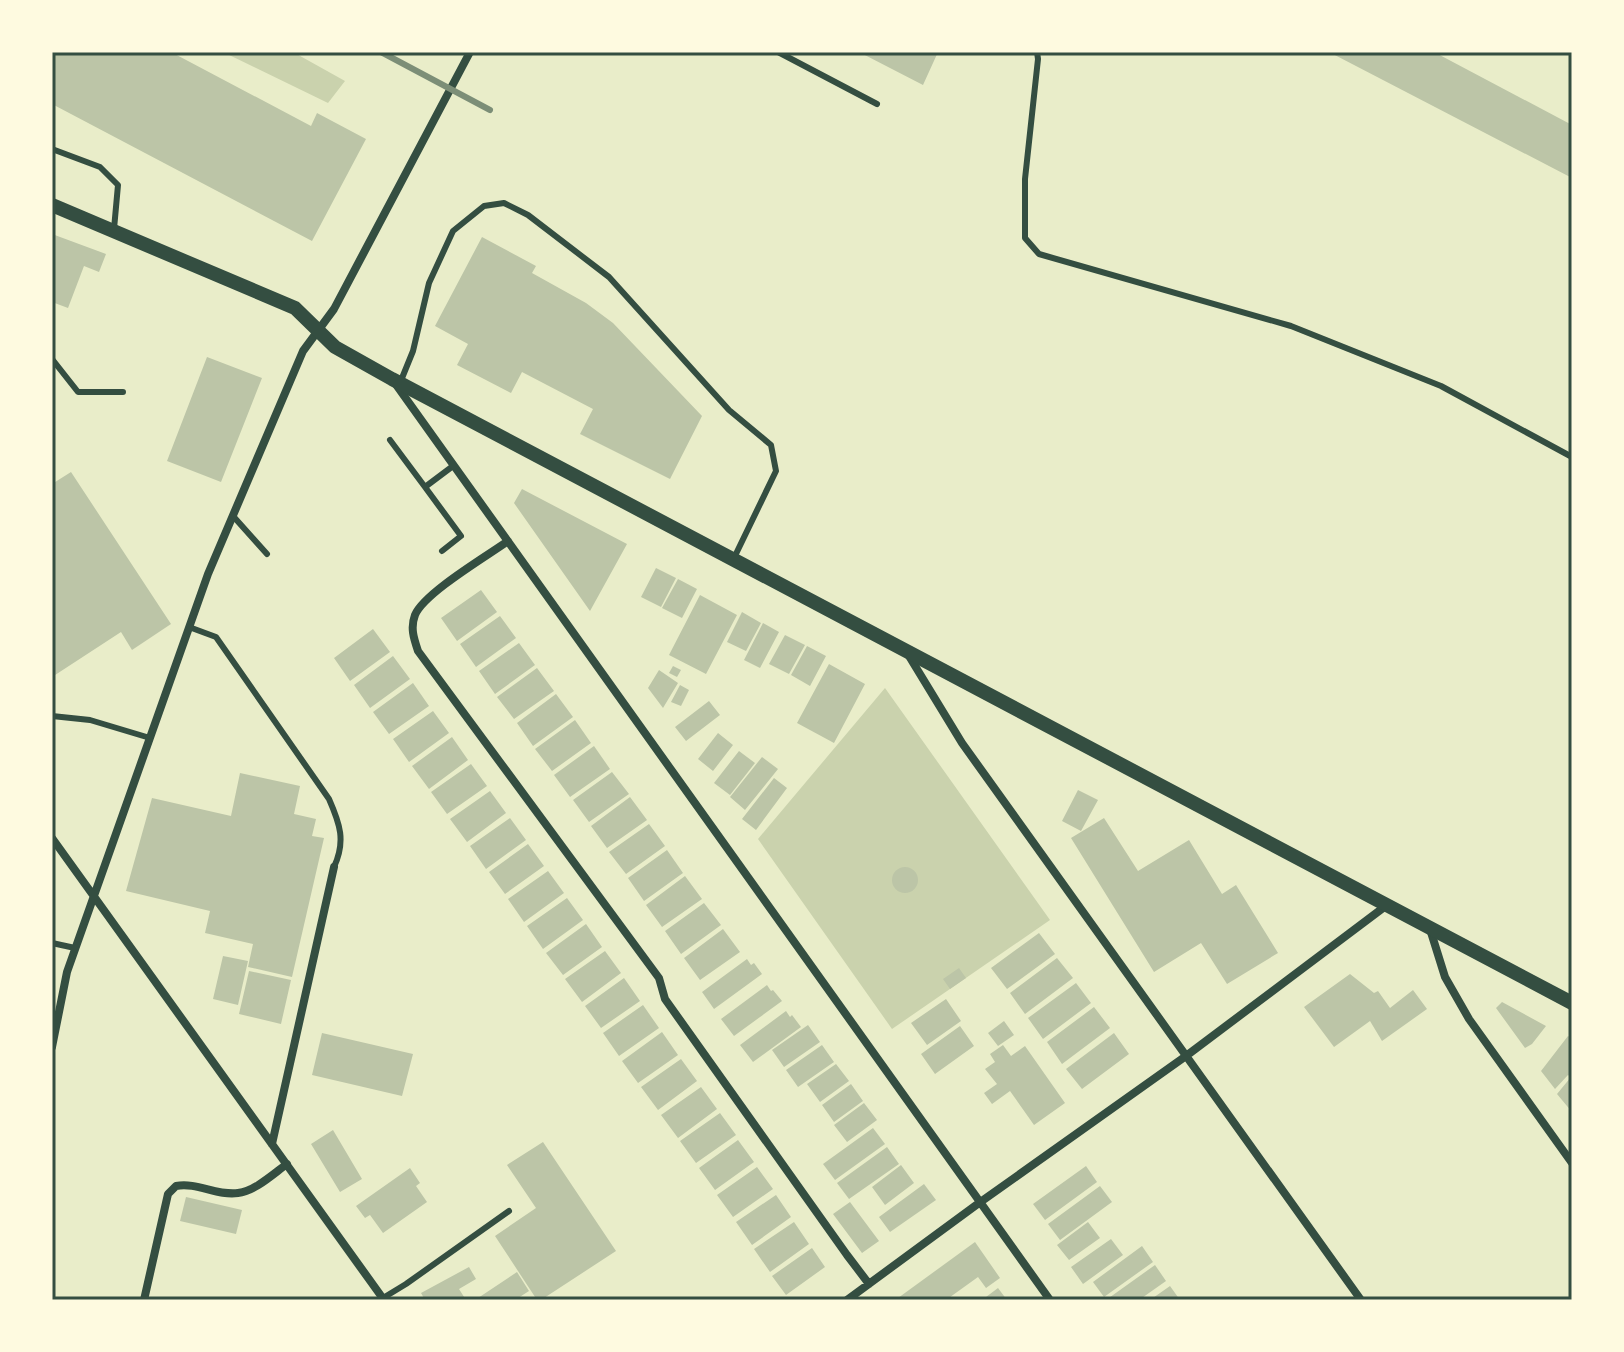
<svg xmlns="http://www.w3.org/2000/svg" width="1624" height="1352" font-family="'Alegreya Sans',sans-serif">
<rect width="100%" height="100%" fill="#e9edc9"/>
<path fill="#cad2ad" d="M 223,52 L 293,52 L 345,81 L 328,103 Z
M 885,688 L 1050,920 L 892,1029 L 758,839 Z"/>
<path fill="#bcc5a7" d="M 52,52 L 171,52 L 311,126 L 317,113 L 366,139 L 312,241 L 52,104 Z
M 859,52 L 938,52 L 923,85 Z
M 1329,52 L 1434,52 L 1572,125 L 1572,178 Z
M 52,234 L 106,254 L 99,272 L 84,266 L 68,308 L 52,302 Z
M 482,237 L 536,266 L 532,273 L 586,303 L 613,323 L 702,416 L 670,479 L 580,434 L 593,409 L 522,372 L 511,393 L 457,365 L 468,344 L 435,326 Z
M 207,357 L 262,378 L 221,482 L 167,461 Z
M 71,472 L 171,624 L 132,650 L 121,632 L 52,677 L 52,484 Z
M 522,489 L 627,544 L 590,611 L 514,503 Z
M 656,568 L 676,578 L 661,607 L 641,597 Z
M 678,579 L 697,589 L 682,618 L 662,608 Z
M 481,590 L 497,612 L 457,641 L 441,618 Z
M 700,595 L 737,615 L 706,674 L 669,655 Z
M 742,612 L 761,623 L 746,651 L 727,642 Z
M 500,616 L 516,638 L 476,667 L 460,644 Z
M 763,623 L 779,632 L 760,668 L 744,660 Z
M 373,629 L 390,652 L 350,681 L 334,658 Z
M 785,635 L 805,645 L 789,674 L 769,664 Z
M 519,643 L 535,665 L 495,694 L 479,671 Z
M 807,646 L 826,656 L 810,686 L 791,675 Z
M 393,656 L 410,679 L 370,708 L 354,685 Z
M 829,664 L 865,684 L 834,743 L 797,723 Z
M 673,666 L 681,670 L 677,677 L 669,673 Z
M 537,668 L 554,691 L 514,719 L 497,697 Z
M 659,670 L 678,683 L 663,708 L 648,688 Z
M 413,683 L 429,706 L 389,734 L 373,712 Z
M 680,685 L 689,690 L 681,706 L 671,702 Z
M 556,694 L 573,717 L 533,746 L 517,723 Z
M 709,701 L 720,715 L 686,741 L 675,727 Z
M 433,711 L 449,733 L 409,762 L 393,739 Z
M 575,720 L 591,743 L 552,771 L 535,749 Z
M 718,733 L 733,745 L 713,771 L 698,759 Z
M 452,737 L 468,760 L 429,789 L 412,766 Z
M 594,746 L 610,769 L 570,797 L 554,775 Z
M 739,751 L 755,763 L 730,795 L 714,783 Z
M 762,757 L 778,769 L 745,810 L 730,797 Z
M 471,764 L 487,786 L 447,814 L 431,792 Z
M 612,772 L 629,794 L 589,822 L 573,800 Z
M 240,773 L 300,786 L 294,814 L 316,819 L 312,836 L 324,838 L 292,977 L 248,967 L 253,944 L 205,933 L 210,911 L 126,891 L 152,798 L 231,816 Z
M 774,778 L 787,788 L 756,830 L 742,819 Z
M 1078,790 L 1098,800 L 1081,831 L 1062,821 Z
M 490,791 L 506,813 L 467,842 L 450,819 Z
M 630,797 L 647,820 L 607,848 L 591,826 Z
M 510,818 L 526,840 L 486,869 L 470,846 Z
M 1104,818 L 1138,871 L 1189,840 L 1222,894 L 1236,885 L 1278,953 L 1227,984 L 1201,943 L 1154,972 L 1071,838 Z
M 649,824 L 665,846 L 626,874 L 609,852 Z
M 528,844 L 544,866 L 505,894 L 489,872 Z
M 667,850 L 683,873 L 644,901 L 628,878 Z
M892 880a13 13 0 1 1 26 0a13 13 0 1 1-26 0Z
M 548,871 L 564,893 L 524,922 L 508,899 Z
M 685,876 L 702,899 L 662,927 L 646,905 Z
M 567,898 L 583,920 L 543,949 L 527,926 Z
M 704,903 L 721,925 L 681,954 L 665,931 Z
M 586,924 L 602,947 L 563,975 L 546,953 Z
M 723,929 L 740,952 L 700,980 L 684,958 Z
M 1039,933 L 1055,954 L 1007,989 L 991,968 Z
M 605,951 L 621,973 L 582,1002 L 565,979 Z
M 223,956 L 248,961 L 238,1005 L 213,999 Z
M 1057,958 L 1073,978 L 1025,1014 L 1010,993 Z
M 747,959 L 751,965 L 754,963 L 762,974 L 714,1009 L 702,992 Z
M 959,968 L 966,978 L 950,989 L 943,979 Z
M 249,971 L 291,980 L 281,1024 L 239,1014 Z
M 1350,974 L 1374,993 L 1378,991 L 1390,1008 L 1413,990 L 1427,1009 L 1382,1041 L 1370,1021 L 1334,1047 L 1304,1007 Z
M 624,978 L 640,1001 L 601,1028 L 585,1006 Z
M 1076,983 L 1091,1003 L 1043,1039 L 1028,1018 Z
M 767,985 L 771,991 L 773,990 L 782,1001 L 734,1036 L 721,1019 Z
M 946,999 L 961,1021 L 927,1045 L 911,1023 Z
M 1502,1002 L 1546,1026 L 1532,1044 L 1525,1048 L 1496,1008 Z
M 643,1005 L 659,1028 L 619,1056 L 603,1033 Z
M 1094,1007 L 1110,1028 L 1062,1064 L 1047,1042 Z
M 786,1011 L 790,1017 L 792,1015 L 801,1027 L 753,1062 L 740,1045 Z
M 1004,1021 L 1014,1035 L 998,1046 L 988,1033 Z
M 808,1025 L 820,1042 L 784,1067 L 772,1050 Z
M 960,1026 L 974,1046 L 935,1074 L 921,1054 Z
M 662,1032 L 678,1055 L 638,1083 L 622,1061 Z
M 322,1033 L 413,1054 L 402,1096 L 312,1075 Z
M 1114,1033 L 1129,1054 L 1082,1089 L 1066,1069 Z
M 1568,1036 L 1572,1038 L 1572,1112 L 1557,1094 L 1571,1077 L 1568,1075 L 1555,1089 L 1541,1071 Z
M 822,1045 L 834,1062 L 798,1087 L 786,1070 Z
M 1003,1045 L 1011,1056 L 1025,1046 L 1065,1103 L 1034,1125 L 1010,1091 L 992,1104 L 984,1093 L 997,1084 L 985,1069 L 995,1062 L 990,1054 Z
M 681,1059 L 697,1081 L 658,1110 L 641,1087 Z
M 836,1064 L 849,1081 L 820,1102 L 807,1084 Z
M 851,1084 L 863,1101 L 834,1122 L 822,1105 Z
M 701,1087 L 717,1109 L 678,1138 L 661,1115 Z
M 864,1103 L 877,1120 L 847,1142 L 834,1125 Z
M 720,1113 L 736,1135 L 696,1163 L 680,1141 Z
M 873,1128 L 885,1144 L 835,1180 L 823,1164 Z
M 333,1130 L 362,1179 L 340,1192 L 311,1144 Z
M 738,1140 L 754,1162 L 715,1190 L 699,1168 Z
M 543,1142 L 616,1251 L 541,1300 L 537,1300 L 495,1236 L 536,1208 L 507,1165 Z
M 887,1147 L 899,1164 L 849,1199 L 837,1183 Z
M 901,1165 L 914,1183 L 885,1205 L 872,1187 Z
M 1086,1166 L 1097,1182 L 1045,1220 L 1033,1204 Z
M 757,1167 L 773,1189 L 733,1217 L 717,1195 Z
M 410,1168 L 420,1183 L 416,1186 L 427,1202 L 383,1233 L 370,1215 L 365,1218 L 356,1206 Z
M 924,1184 L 936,1200 L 890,1232 L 879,1217 Z
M 1100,1186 L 1112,1202 L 1060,1240 L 1048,1224 Z
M 776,1195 L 791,1217 L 752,1245 L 736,1222 Z
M 186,1197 L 242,1210 L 236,1234 L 180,1221 Z
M 850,1202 L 879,1241 L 862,1253 L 833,1214 Z
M 794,1222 L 809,1244 L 770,1272 L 754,1249 Z
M 1088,1222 L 1100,1238 L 1069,1260 L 1057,1245 Z
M 1111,1239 L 1123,1255 L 1083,1284 L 1071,1267 Z
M 975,1242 L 1000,1278 L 986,1288 L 978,1277 L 946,1300 L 899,1300 L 898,1298 Z
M 1142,1246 L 1153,1262 L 1104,1297 L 1093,1282 Z
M 812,1248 L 825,1267 L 786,1295 L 772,1276 Z
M 1155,1265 L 1166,1281 L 1139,1300 L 1106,1300 Z
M 469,1267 L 476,1279 L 459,1289 L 466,1300 L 425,1300 L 421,1293 Z
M 517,1272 L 529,1291 L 515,1300 L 475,1300 Z
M 1170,1286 L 1180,1300 L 1150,1300 Z
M 998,1288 L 1007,1300 L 982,1300 Z"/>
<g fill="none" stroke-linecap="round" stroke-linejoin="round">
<path stroke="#344e41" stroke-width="6" d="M 778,52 L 877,104
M 1037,52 L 1038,59 L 1025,179 L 1025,238 L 1039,254 L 1291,326 L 1441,386 L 1572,457
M 52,149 L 100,167 L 118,185 L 114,229
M 52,359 L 78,392 L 123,392
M 400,383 L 413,351 L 429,283 L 453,231 L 484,206 L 504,203 L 528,215 L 609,277 L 729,410 L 771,445 L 776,471 L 734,558
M 390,440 L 425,487 L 453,466
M 425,487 L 461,536 L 442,551
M 233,516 L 267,554
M 189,627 L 216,637 L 329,799 C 340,824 346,841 334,867
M 52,716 L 90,720 L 150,738
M 52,943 L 75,948
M 383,1298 L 406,1284 L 509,1211"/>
<path stroke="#344e41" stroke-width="8" d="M 397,386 L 1050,1300
M 508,541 C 487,556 424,593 415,615 C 410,628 414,639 418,651 L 659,978 L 665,999 L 847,1255 L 869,1284
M 909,656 L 962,743 L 1361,1300
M 52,838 L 384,1300
M 1430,929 L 1445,977 L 1469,1019 L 1572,1163
M 52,1047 L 67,972 L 208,574 L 303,351 L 334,309 L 470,52
M 272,1144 L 334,867
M 144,1300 L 168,1194 L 176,1186 C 197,1182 217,1196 238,1193 C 255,1191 273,1174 287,1164
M 847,1300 L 979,1203 L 1186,1056 L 1387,905"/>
<path stroke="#344e41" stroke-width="14" d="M 52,205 L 295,308 L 335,347 L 392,379 L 1572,1003"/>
<path stroke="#7c8e77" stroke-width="6" d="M 381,52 L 490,110"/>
</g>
<rect width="1624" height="1352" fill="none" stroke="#fefae0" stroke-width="108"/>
<rect x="54" y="54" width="1516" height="1244" fill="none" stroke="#344e41" stroke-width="3"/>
</svg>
